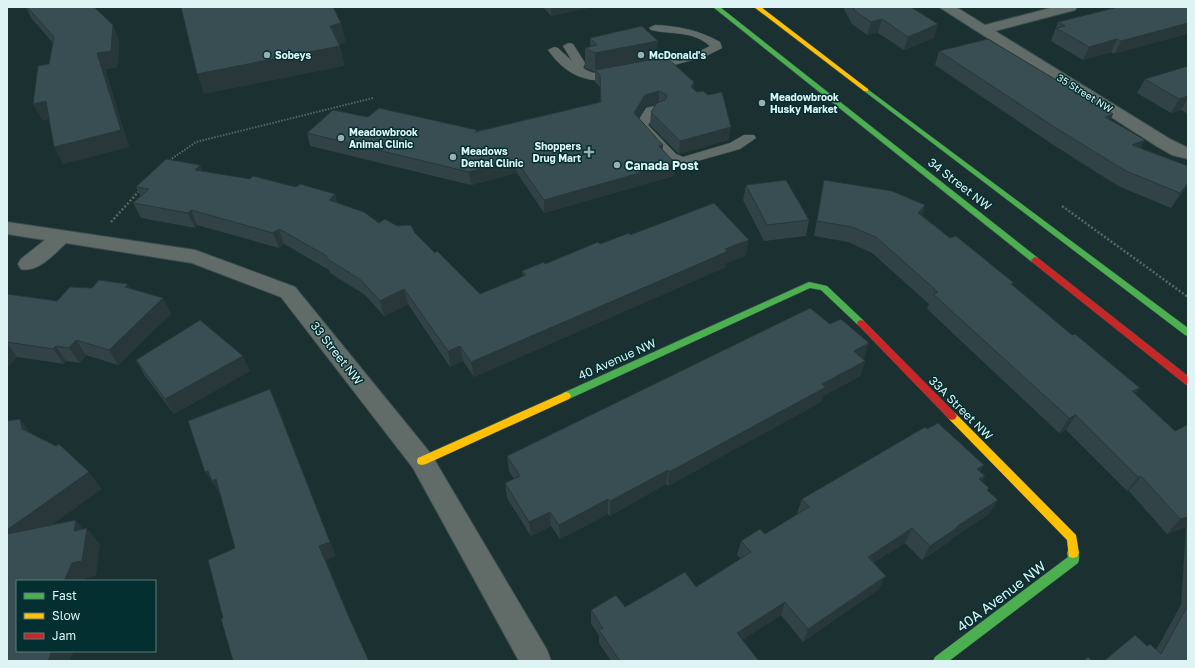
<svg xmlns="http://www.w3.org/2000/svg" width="1195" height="668" font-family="'Golos Text',sans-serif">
<rect width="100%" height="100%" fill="#1a3031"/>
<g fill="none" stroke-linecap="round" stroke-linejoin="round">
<defs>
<path id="lane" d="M 655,25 C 679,26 698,30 720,42 L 722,48 L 704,57 L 651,71 L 647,70 L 645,67 L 647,64 L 696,53 L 710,46 C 692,30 672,35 651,30 L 649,28 Z
M 569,43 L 573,44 L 585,63 L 583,68 C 595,76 604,74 617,71 L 623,75 L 621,78 C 590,85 567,77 548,50 L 554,47 L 558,48 L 572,61 L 563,46 Z
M 659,105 L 665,109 L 663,112 L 655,114 L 648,125 L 676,154 L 683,157 L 730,143 L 744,135 L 754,135 L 756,138 L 740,149 L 683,165 L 666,160 L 635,126 L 646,108 Z"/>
<path id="street" d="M 939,7 L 956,7 L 985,25 L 1054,7 L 1077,7 L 1075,10 L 995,31 L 1170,139 L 1188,148 L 1188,159 L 1172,155 L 1158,147 Z
M 7,222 L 195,250 L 295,287 L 431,454 L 547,650 L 551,661 L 519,661 L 413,468 L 281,297 L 192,263 L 66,243 C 54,254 38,273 21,269 L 18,264 L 21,259 L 45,240 L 7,234 Z"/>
<path id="fast" d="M 713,7 L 720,7 L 1038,258 L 1039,260 L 1038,262 L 1032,262 Z
M 866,88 L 1188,328 L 1188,336 L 1185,335 L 864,91 L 863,90 Z
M 809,282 L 827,286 L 864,321 L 865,323 L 864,325 L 858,325 L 821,290 L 810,288 L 569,399 L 563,399 L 561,396 L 563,393 Z
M 1073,548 L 1077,549 C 1079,554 1080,558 1078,563 L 949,661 L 933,661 L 935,657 L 1068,557 L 1067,553 L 1069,549 Z"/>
<path id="slow" d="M 754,7 L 761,7 L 868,89 L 868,91 L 864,91 Z
M 566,392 L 569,393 L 571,396 L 569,399 L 426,464 L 422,465 L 418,464 L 417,461 L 418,458 Z
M 952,412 L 955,413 L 1076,535 L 1079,553 L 1077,557 L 1073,558 L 1069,557 L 1067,540 L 949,419 L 947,416 L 949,413 Z"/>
<path id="jam" d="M 1035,257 L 1038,258 L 1188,376 L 1188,385 L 1185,384 L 1032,262 L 1031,260 Z
M 861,320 L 864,321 L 955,413 L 957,416 L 955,419 L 952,420 L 949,419 L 858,325 L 857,323 L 858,321 Z"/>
</defs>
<use href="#lane" stroke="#3b4e4f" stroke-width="1"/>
<use href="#street" stroke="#3b4e4f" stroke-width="2"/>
<use href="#fast" stroke="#3b4e4f" stroke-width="1"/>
<use href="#slow" stroke="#3b4e4f" stroke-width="1"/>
<use href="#jam" stroke="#3b4e4f" stroke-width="1"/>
<path stroke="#5a6665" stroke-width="2" stroke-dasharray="1.5 1.5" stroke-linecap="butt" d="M 167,162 L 196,142 L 373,98"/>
<path stroke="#5a6665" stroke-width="2.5" stroke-dasharray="2 2" stroke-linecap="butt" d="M 1062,206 L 1188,297
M 111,222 L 140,190"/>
<use href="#lane" fill="#616c68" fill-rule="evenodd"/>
<use href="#street" fill="#616c68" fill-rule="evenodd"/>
<use href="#fast" fill="#4caf50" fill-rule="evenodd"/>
<use href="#slow" fill="#ffc107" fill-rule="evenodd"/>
<use href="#jam" fill="#c62828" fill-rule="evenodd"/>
</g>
<path fill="#314347" d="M 26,7 L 94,7 L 113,25 L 119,41 L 118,67 L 105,69 L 129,147 L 63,164 L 49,119 L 42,120 L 49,64 L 53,43 L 32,19 Z
M 543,7 L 592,7 L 551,16 Z
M 843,7 L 911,7 L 934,38 L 904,50 L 878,33 L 867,35 L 852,24 Z
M 1188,7 L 1114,54 L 1111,52 L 1083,60 L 1051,41 L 1058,22 Z
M 590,38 L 657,58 L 693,89 L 729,140 L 679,154 L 650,125 L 651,112 L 656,104 L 645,107 L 638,118 L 663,150 L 674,176 L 544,213 L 517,173 L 471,185 L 310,146 L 307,133 L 368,117 L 477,131 L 600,102 L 600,87 L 595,82 L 595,72 L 585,68 L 585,48 L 590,47 Z
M 939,51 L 1113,114 L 1110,120 L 1140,148 L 1188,185 L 1171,208 L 1118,186 L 1052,144 L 935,65 Z
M 1188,66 L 1188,114 L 1181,110 L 1171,113 L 1137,93 L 1145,79 Z
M 200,165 L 202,171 L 335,194 L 337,202 L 379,223 L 397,226 L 415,233 L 435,253 L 480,294 L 523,276 L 522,271 L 545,264 L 600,244 L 630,235 L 746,256 L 726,263 L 726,267 L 474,377 L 463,361 L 450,367 L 408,304 L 384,316 L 365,295 L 330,273 L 329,270 L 284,244 L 279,248 L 197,225 L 195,228 L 141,218 L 133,203 L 141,197 L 136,187 Z
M 824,180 L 925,205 L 922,215 L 950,238 L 1013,285 L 1072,335 L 1140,388 L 1135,394 L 1175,431 L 1188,426 L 1188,661 L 1104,661 L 1147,646 L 1156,650 L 1181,605 L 1186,527 L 1167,534 L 1129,491 L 1127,491 L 1066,430 L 1059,433 L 927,309 L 929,304 L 872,253 L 848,242 L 814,236 L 821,195 Z
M 746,185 L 809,220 L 806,236 L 764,241 L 743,200 Z
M 131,289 L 163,298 L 171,314 L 118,365 L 86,355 L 80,363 L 66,361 L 64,364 L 17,357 L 7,368 L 7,294 L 57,301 Z
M 863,359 L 865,361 L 860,376 L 823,396 L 821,402 L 668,486 L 666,484 L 610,516 L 608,514 L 560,539 L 551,526 L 531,536 L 507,498 L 505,483 L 514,479 L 509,471 L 507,456 L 864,359 Z
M 136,360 L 250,371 L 174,414 L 145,376 Z
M 927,429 L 984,465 L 980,472 L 985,476 L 982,481 L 988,491 L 998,500 L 989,514 L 951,539 L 949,542 L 922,560 L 905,543 L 873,563 L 879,589 L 803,642 L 781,615 L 742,640 L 759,661 L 611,661 L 599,643 L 599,635 L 591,624 L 591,610 L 625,607 L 696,587 L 741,559 L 737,555 L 741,541 L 765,534 L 798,514 L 797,513 L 802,499 Z"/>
<path fill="#28373a" d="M 551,7 L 592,7 L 551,16 Z
M 882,19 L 878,33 L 867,35 L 871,22 Z
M 341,23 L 346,43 L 335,45 L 330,26 Z
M 1188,23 L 1188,34 L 1114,54 L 1121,41 Z
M 938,24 L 934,38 L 904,50 L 908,37 Z
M 113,25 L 119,41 L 118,67 L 105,69 L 129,147 L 63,164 L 54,147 L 97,53 Z
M 1117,39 L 1111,52 L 1083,60 L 1089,47 Z
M 658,41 L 657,61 L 595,70 L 595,72 L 595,53 Z
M 340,46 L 345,66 L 204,94 L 197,74 Z
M 694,82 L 693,95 L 691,87 Z
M 659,91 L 659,104 L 645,107 L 634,126 L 634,113 L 645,95 Z
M 1188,96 L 1188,98 L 1181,110 L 1171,113 L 1179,99 Z
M 46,101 L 55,118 L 42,120 L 33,104 Z
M 1113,114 L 1106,129 L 1105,117 Z
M 731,127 L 729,140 L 679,154 L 680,141 Z
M 1145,140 L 1137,155 L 1132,145 Z
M 663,145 L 662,158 L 659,146 Z
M 516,160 L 517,173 L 471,185 L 469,172 Z
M 675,163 L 674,176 L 544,213 L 544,200 Z
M 200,165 L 206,180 L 195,170 Z
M 1188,183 L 1188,185 L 1171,208 L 1180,193 Z
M 335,194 L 339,209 L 329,200 Z
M 925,205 L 920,220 L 918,213 Z
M 191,210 L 197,225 L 195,228 L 188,213 Z
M 279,229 L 284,244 L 279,248 L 273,233 Z
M 749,240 L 746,256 L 726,263 L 726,267 L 474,377 L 471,362 L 725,249 Z
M 128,284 L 136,299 L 125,287 Z
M 404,289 L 408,304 L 384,316 L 380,301 Z
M 163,298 L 171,314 L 118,365 L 109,350 Z
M 76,340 L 86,355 L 80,363 L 69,348 Z
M 7,343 L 17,357 L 7,368 Z
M 869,343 L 864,359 L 849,366 L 854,351 Z
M 56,346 L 66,361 L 64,364 L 53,349 Z
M 460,346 L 463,361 L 450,367 L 448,351 Z
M 243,356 L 250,371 L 174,414 L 165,399 Z
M 865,361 L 860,376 L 823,396 L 821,402 L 668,486 L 669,472 L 822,384 Z
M 1140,388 L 1129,404 L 1132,391 Z
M 270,389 L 277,404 L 336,556 L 326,560 L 354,628 L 348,615 L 319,546 Z
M 1076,415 L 1066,430 L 1059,433 L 1069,418 Z
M 20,419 L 33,436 L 22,429 Z
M 984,465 L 976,479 L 977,469 Z
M 668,470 L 666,484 L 610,516 L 610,501 Z
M 208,471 L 216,479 L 225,494 L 220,496 L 215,486 L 214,486 L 205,472 Z
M 89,472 L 102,489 L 14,552 L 7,544 L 7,530 Z
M 985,476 L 976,490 L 979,479 Z
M 1141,476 L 1129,491 L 1127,491 L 1138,477 Z
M 608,499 L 608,514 L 560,539 L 559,525 Z
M 998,500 L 989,514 L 951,539 L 949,542 L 922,560 L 930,546 L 956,527 Z
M 550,512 L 551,526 L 531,536 L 529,522 Z
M 1188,517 L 1188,526 L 1186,527 L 1167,534 L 1180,519 Z
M 76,520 L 86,533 L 87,528 L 100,544 L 96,576 L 86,578 L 85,581 L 64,581 Z
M 912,528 L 905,543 L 861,571 L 868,557 Z
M 886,576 L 879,589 L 803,642 L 808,629 Z
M 785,602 L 781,615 L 734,645 L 737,633 Z
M 52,651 L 74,651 L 70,661 L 48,661 Z"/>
<path fill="#394e53" stroke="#28373a" d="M 27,7 L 94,7 L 113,25 L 111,51 L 97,53 L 121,130 L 54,147 L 46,101 L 33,104 L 38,66 L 49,64 L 54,37 Z
M 181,7 L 333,7 L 341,23 L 330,26 L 340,46 L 197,74 Z
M 853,7 L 911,7 L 938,24 L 908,37 L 882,19 L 871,22 L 855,11 Z
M 1118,7 L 1188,7 L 1188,23 L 1121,41 L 1117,39 L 1089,47 L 1056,28 L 1065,26 L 1058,22 Z
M 642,26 L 658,41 L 595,53 L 585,48 L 597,45 L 590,38 Z
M 988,39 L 1113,114 L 1105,117 L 1145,140 L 1132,145 L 1188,166 L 1188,183 L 1180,193 L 1126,171 L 1059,130 L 939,51 Z
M 666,57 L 694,82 L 691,87 L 697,92 L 703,91 L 708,95 L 722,92 L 731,127 L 680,141 L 651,112 L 657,103 L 665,100 L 667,95 L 659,91 L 645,95 L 634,113 L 663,145 L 659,146 L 675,163 L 544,200 L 516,160 L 469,172 L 307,133 L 333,110 L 368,117 L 379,108 L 477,130 L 475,132 L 601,102 L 600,75 L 595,70 Z
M 1188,66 L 1188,96 L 1179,99 L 1145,79 Z
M 166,159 L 200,165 L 195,170 L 250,179 L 253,176 L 296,187 L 300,184 L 335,194 L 329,200 L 364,212 L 379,223 L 385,219 L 397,226 L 411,225 L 415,233 L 435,253 L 437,251 L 480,294 L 526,275 L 522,271 L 544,262 L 545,264 L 598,242 L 600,244 L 629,233 L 630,235 L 714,203 L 749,240 L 725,249 L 728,251 L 708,260 L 471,362 L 460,346 L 448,351 L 404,289 L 380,301 L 361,280 L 326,258 L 327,256 L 279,229 L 273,233 L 191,210 L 188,213 L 133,203 L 149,189 L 136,187 Z
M 786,180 L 809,220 L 767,225 L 746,185 Z
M 824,180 L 892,191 L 925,205 L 918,213 L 950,238 L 956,236 L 1014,283 L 1011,284 L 1072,335 L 1075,334 L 1140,388 L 1132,391 L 1175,431 L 1187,425 L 1188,426 L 1188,517 L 1180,519 L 1141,476 L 1138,477 L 1076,415 L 1069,418 L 933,294 L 938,292 L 876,237 L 852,227 L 817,221 Z
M 99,280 L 128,284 L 125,287 L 163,298 L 109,350 L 76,340 L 69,348 L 56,346 L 53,349 L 7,342 L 7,294 L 57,301 L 70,287 L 92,288 Z
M 810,308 L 830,324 L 841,319 L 869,343 L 854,351 L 865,361 L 822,384 L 826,387 L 669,472 L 668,470 L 610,501 L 608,499 L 559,525 L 550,512 L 529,522 L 505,483 L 520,476 L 507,456 Z
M 200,320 L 243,356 L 165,399 L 136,360 Z
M 270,389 L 330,542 L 319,546 L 348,615 L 369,661 L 233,661 L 221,619 L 223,618 L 208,560 L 235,548 L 216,479 L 212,481 L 208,471 L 205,472 L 188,421 Z
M 20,419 L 22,429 L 56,446 L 59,444 L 89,472 L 7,530 L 7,421 Z
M 938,423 L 984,465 L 977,469 L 985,476 L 979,479 L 989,488 L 987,490 L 998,500 L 956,527 L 957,528 L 930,546 L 912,528 L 868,557 L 886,576 L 808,629 L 785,602 L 737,633 L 759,661 L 620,661 L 599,630 L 603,628 L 591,610 L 616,595 L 625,607 L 685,572 L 696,587 L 751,552 L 741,541 L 760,529 L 765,534 L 809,507 L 802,499 L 925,427 L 927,429 Z
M 76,520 L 74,531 L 87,528 L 82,561 L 72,563 L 64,581 L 17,581 L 17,651 L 52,651 L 48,661 L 7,661 L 7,534 Z
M 1188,605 L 1188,661 L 1104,661 L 1135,635 L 1147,646 L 1150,644 L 1161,654 Z
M 1088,657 L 1092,661 L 1083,661 Z"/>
<g fill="#99afb0" stroke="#042f31" stroke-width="1.5">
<circle cx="267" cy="55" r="4"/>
<circle cx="641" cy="55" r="4"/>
<circle cx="762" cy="103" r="4"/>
<circle cx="341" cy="138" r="4"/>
<path d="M587 146h4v4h4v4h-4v4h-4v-4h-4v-4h4z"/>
<circle cx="453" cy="157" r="4"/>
<circle cx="617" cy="165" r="4"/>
</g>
<g text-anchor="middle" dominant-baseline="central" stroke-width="3" stroke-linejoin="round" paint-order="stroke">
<g font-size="10" font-weight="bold" fill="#ddf3f4" stroke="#042f31" text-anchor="start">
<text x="275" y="55">Sobeys</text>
<text x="649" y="55">McDonald's</text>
<text x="770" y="97">Meadowbrook<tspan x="770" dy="12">Husky Market</tspan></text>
<text x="349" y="132">Meadowbrook<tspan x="349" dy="12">Animal Clinic</tspan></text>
<text x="581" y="146" text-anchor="end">Shoppers<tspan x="581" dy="12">Drug Mart</tspan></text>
<text x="461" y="151">Meadows<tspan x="461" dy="12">Dental Clinic</tspan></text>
</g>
<g font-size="10" fill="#ddf3f4" stroke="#042f31">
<text transform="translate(1085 93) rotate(32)">35 Street NW</text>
</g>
<g font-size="12" font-weight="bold" fill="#ddf3f4" stroke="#042f31" text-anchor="start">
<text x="625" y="165">Canada Post</text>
</g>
<g font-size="12" fill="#ddf3f4" stroke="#042f31">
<text transform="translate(960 184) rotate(38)">34 Street NW</text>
<text transform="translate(337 353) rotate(52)">33 Street NW</text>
<text transform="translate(617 359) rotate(-24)">40 Avenue NW</text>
<text transform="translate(961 408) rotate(45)">33A Street NW</text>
</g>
<g font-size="14" fill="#ddf3f4" stroke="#042f31">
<text transform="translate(1001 596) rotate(-37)">40A Avenue NW</text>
</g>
</g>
<rect width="1195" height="668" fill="none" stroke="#ddf3f4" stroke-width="16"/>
<rect x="16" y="580" width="140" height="72" fill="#042f31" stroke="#5b7d7f"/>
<rect x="24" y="593" width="20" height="6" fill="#4caf50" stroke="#5b7d7f"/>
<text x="52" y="600" font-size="12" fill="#ddf3f4">Fast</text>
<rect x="24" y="613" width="20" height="6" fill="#ffc107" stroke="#5b7d7f"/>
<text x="52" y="620" font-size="12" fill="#ddf3f4">Slow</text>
<rect x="24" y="633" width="20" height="6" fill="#c62828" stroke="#5b7d7f"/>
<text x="52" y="640" font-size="12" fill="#ddf3f4">Jam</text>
</svg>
